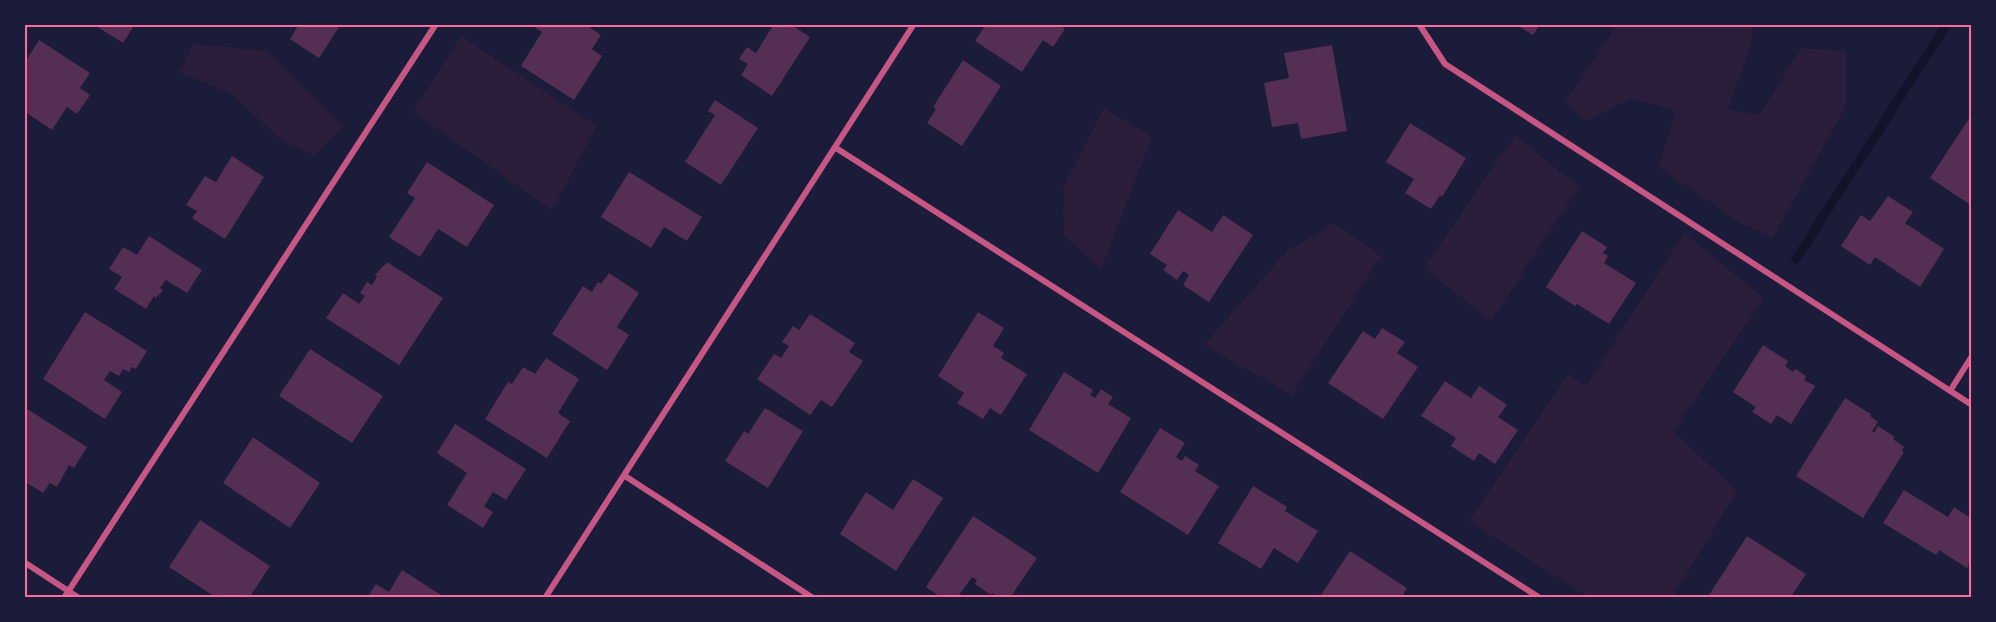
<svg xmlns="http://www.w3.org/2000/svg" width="1996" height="622" font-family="'Asap Condensed',sans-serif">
<rect width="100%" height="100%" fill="#1b1b3a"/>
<path fill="#2a1e3b" d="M 1618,24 L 1754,24 L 1751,44 L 1728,109 L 1760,115 L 1801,48 L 1846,51 L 1846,106 L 1773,237 L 1744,225 L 1658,167 L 1676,111 L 1631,98 L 1586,121 L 1565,103 Z
M 461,36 L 597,126 L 552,210 L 413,112 Z
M 194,44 L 267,51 L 344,126 L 314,155 L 283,141 L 231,94 L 179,72 Z
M 1104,108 L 1152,137 L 1101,270 L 1064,235 L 1063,188 Z
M 1515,135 L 1579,187 L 1491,321 L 1424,268 Z
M 1334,223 L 1381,256 L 1292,395 L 1204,345 L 1286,252 Z
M 1684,233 L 1764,298 L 1673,431 L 1737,491 L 1672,598 L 1590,598 L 1469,521 L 1568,374 L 1586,386 Z"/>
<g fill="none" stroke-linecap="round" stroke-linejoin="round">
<path stroke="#12122b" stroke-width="9" d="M 1796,259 L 1947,24"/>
</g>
<path fill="#542f53" d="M 93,24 L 135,24 L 123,43 Z
M 299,24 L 341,24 L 319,58 L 290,39 Z
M 530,24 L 585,24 L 601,35 L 592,49 L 602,56 L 574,100 L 521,66 L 542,32 Z
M 774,24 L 790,24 L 810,37 L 772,96 L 741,75 L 748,64 L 739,59 L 747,47 L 756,53 Z
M 986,24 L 1058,24 L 1065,29 L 1053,47 L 1043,40 L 1022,72 L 975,41 Z
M 1515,24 L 1540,24 L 1533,35 Z
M 39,40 L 90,73 L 80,88 L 90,95 L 77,114 L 67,107 L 52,130 L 24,111 L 24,64 Z
M 1332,45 L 1347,131 L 1301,139 L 1298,123 L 1272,127 L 1264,83 L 1289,78 L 1284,53 Z
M 963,60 L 1001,86 L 962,146 L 927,123 L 936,109 L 933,107 Z
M 715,100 L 758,128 L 721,185 L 685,162 L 715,115 L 708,111 Z
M 1972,114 L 1972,206 L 1930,178 Z
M 1410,123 L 1466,158 L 1442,197 L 1440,195 L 1431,209 L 1405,193 L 1414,179 L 1386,162 Z
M 232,156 L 264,177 L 225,239 L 192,218 L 197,211 L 186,205 L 205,176 L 216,182 Z
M 427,162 L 494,205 L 467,247 L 438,229 L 420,257 L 389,237 L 415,198 L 407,193 Z
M 629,172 L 702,217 L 687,241 L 664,227 L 651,248 L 601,217 Z
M 1888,196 L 1913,212 L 1905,223 L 1944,249 L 1920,287 L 1875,257 L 1870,265 L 1841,246 L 1861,215 L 1870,221 Z
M 1178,210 L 1212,232 L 1223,215 L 1253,235 L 1209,302 L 1183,285 L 1189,275 L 1183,271 L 1177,280 L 1163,270 L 1167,265 L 1150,254 Z
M 1582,231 L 1607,247 L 1603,253 L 1608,256 L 1604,263 L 1636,283 L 1609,324 L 1577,304 L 1575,306 L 1546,287 Z
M 149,236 L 202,270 L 187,293 L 166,280 L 160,288 L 163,290 L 156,298 L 154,296 L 146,309 L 114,289 L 122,277 L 109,269 L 123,247 L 137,255 Z
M 387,262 L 443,298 L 399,365 L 326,318 L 343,293 L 359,304 L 365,296 L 360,293 L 367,282 L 372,285 L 377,276 L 375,275 Z
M 609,273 L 639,293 L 617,327 L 629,335 L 607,370 L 552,334 L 583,286 L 592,292 L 598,282 L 601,284 Z
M 85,312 L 147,351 L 136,369 L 132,367 L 129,372 L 123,369 L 119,376 L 110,371 L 104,380 L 122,392 L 105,419 L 43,379 Z
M 978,312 L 1004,328 L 993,346 L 1004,353 L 1001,358 L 1027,374 L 1001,415 L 990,408 L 983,419 L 957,403 L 964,393 L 938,376 Z
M 810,314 L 855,343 L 849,352 L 863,361 L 832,407 L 821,400 L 810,415 L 757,379 L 774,354 L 781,358 L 789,346 L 782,342 L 793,326 L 799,330 Z
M 1382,328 L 1405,342 L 1397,353 L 1418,367 L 1383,419 L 1328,383 L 1363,331 L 1375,339 Z
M 1763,345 L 1788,361 L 1785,366 L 1793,372 L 1795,369 L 1806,376 L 1804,380 L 1815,386 L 1791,424 L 1777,415 L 1771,424 L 1752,412 L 1756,407 L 1733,392 Z
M 310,349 L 383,396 L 352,443 L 279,396 Z
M 546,358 L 579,379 L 558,413 L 570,421 L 547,458 L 485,419 L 508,382 L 512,384 L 523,367 L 535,374 Z
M 1064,372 L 1093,390 L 1090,395 L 1095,398 L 1101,389 L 1113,397 L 1108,404 L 1131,418 L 1098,473 L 1029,430 Z
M 1445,381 L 1471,398 L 1479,386 L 1507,405 L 1498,417 L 1518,430 L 1495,464 L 1479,453 L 1474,461 L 1451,446 L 1456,438 L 1421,416 Z
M 1845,398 L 1871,414 L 1870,416 L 1878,422 L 1872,431 L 1874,433 L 1878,426 L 1895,437 L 1893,439 L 1904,447 L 1902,451 L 1904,452 L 1863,518 L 1796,476 Z
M 24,407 L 87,447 L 74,468 L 69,465 L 57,487 L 50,483 L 43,493 L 24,481 Z
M 765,408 L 803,431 L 768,488 L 725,461 L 744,431 L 748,434 Z
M 455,424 L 526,469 L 506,500 L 493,492 L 484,506 L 493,512 L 483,528 L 447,505 L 467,473 L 437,453 Z
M 1160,428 L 1185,443 L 1176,457 L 1182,461 L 1185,456 L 1199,465 L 1195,471 L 1219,486 L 1188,535 L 1120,492 Z
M 253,437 L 320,483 L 290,528 L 223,483 Z
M 913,479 L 943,498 L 896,571 L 840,534 L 866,492 L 893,510 Z
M 1253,486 L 1287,507 L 1285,511 L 1318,531 L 1298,563 L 1274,548 L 1261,569 L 1218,543 Z
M 1904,490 L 1948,517 L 1954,507 L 1972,519 L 1972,559 L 1967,568 L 1939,550 L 1936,555 L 1883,523 Z
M 973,516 L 1037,558 L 1010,598 L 1000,598 L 992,593 L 991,595 L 975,584 L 977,580 L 972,577 L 957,598 L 942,598 L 926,587 Z
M 200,520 L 270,566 L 249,598 L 247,596 L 245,598 L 217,598 L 169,567 Z
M 1747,536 L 1806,574 L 1790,598 L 1707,598 Z
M 1350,551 L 1407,588 L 1401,598 L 1319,598 Z
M 402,570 L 446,598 L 367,598 L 376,584 L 389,592 Z"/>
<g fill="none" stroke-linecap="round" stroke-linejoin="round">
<path stroke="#c65784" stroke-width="6" d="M 1419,24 L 1445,64 L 1972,405
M 836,148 L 1540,598
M 1950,391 L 1972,356
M 625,476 L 813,598
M 24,562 L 79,598
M 64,598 L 436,24
M 545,598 L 914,24"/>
</g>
<rect width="1996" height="622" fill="none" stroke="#1b1b3a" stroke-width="51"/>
<rect x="26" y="26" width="1944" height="570" fill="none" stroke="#ff6b9d" stroke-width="2"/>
</svg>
